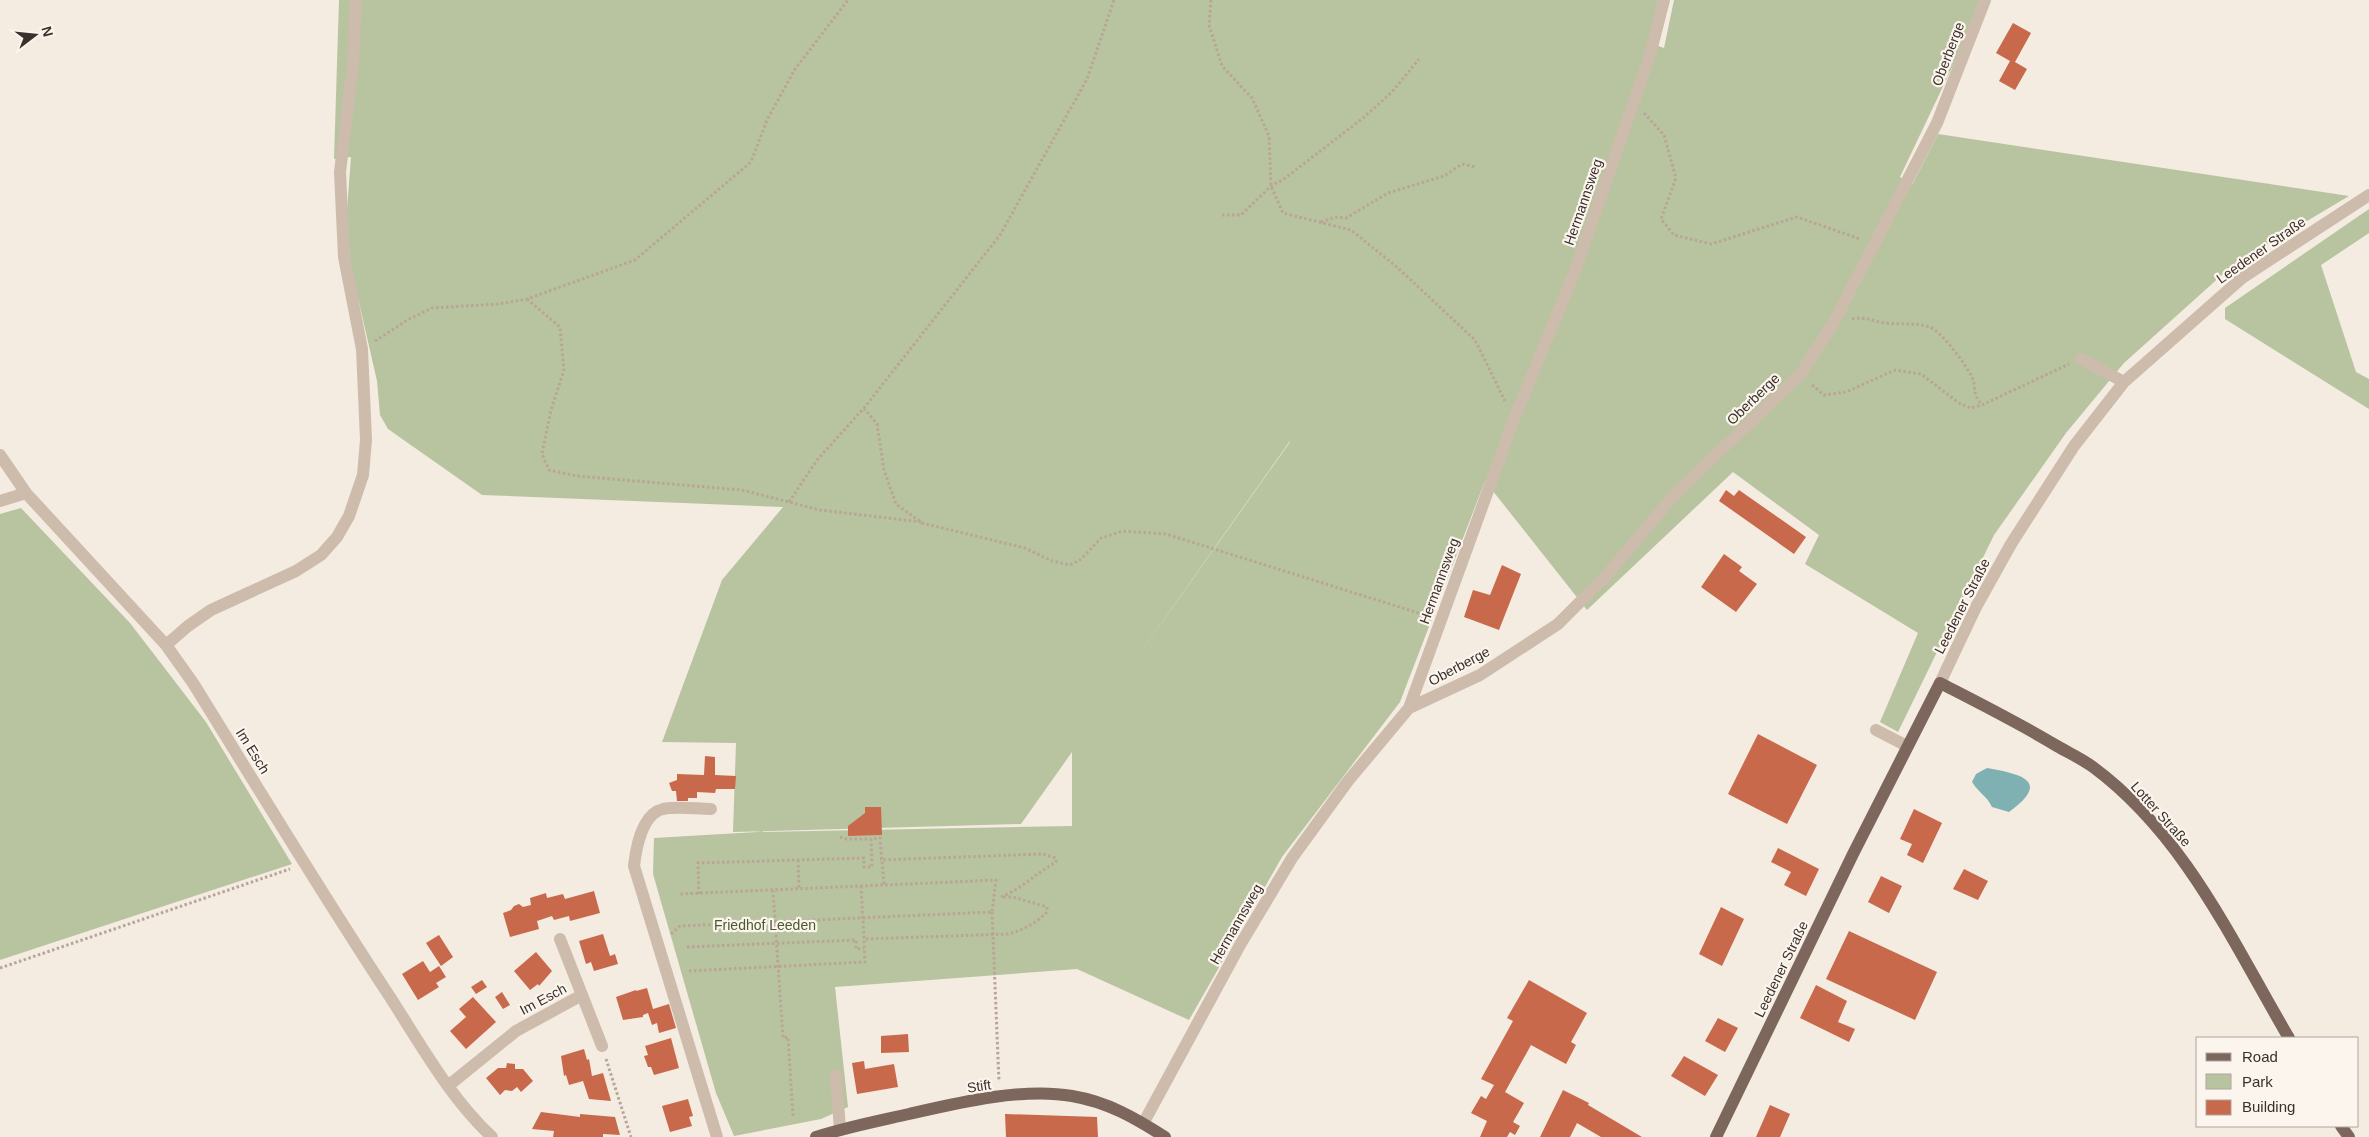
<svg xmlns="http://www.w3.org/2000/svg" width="2369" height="1137" font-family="Arial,sans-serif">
<rect width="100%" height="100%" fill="#f4ebe1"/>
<path fill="#b8c4a0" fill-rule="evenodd" d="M 339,0 L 1658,0 L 1650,43 L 1664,48 L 1674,0 L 1984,0 L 1900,177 L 1912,185 L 1938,134 L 2349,196 L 2233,265 L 2124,363 L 2066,433 L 1994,535 L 1898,732 L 1880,722 L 1918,633 L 1805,564 L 1819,535 L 1733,472 L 1587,610 L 1485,481 L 1400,702 L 1282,857 L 1189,1020 L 1077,969 L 835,987 L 848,1107 L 821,1119 L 734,1136 L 716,1093 L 653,874 L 654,838 L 757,832 L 1072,826 L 1072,752 L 1021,824 L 733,832 L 736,743 L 662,742 L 722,580 L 783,507 L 482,495 L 388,429 L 380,415 L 377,381 L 350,263 L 347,210 L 351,157 L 334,159 ZM 1290,441 L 1290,442 L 1126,673 Z
M 2369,209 L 2369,233 L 2321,265 L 2356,372 L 2369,379 L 2369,409 L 2225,319 L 2225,308 Z
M 21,508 L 130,623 L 206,722 L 292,864 L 0,960 L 0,514 Z"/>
<path fill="#7fb0b2" d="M 1987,768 C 2021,774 2052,781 2009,812 L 1992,807 C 1987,796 1978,792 1972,782 L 1976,774 Z"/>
<path fill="#c8694b" d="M 2013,23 L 2031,33 L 2015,62 L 2027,69 L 2015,90 L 1999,81 L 2010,61 L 1996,53 Z
M 1726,490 L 1734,496 L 1739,490 L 1806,537 L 1794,554 L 1719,501 Z
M 1724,554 L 1742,567 L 1739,571 L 1757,584 L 1736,612 L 1701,587 Z
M 1502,565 L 1521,574 L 1499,630 L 1464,617 L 1473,590 L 1490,595 Z
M 1758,734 L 1817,765 L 1787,824 L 1728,794 Z
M 705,756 L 715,757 L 715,775 L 736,776 L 735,789 L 716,789 L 715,793 L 697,792 L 697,798 L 688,798 L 688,801 L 677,801 L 676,791 L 672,791 L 669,783 L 677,780 L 677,774 L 704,775 Z
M 865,807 L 881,807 L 882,835 L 848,836 L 848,826 L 865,813 Z
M 1914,809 L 1942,823 L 1923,863 L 1907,855 L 1912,844 L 1900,839 Z
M 1778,848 L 1819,869 L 1806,896 L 1784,885 L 1791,872 L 1771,862 Z
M 1964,869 L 1988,881 L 1978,900 L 1953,889 Z
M 1881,876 L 1902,886 L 1889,913 L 1868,902 Z
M 594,891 L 600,913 L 570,921 L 569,916 L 554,920 L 552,916 L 537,921 L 539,929 L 510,937 L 503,913 L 511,910 L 514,906 L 519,904 L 523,907 L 531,905 L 530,898 L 546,893 L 547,898 L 563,894 L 565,899 Z
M 1721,907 L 1744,919 L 1722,966 L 1699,954 Z
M 1849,931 L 1937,972 L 1915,1020 L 1826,979 Z
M 603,934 L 610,956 L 615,954 L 618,964 L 594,971 L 591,962 L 586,964 L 579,941 Z
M 439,935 L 453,957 L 441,966 L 426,943 Z
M 536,952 L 552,971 L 539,986 L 538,984 L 530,990 L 514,971 Z
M 423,961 L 430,972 L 439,966 L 446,977 L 436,983 L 439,987 L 418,1000 L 402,974 Z
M 482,980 L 487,987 L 476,994 L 471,987 Z
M 1529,980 L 1587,1013 L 1571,1042 L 1576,1045 L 1566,1064 L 1531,1045 L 1505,1092 L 1524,1103 L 1513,1122 L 1520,1126 L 1515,1135 L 1510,1132 L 1507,1137 L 1480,1137 L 1487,1121 L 1471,1113 L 1481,1096 L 1486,1099 L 1494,1085 L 1481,1079 L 1513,1021 L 1507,1018 Z
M 1816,985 L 1847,1001 L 1838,1022 L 1855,1029 L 1849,1042 L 1800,1018 Z
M 647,988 L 653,1009 L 669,1004 L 676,1028 L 659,1033 L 657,1023 L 652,1025 L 648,1013 L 643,1015 L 643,1017 L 623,1020 L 616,997 L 636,990 L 636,991 Z
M 502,992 L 510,1005 L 503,1009 L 495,997 Z
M 473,997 L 496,1022 L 466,1049 L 450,1031 L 466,1017 L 459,1009 Z
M 1718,1018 L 1738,1028 L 1725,1052 L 1705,1041 Z
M 908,1034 L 909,1052 L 881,1053 L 881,1036 Z
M 671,1038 L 679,1068 L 654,1075 L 651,1067 L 648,1067 L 644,1056 L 648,1055 L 645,1046 Z
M 584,1049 L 587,1060 L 589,1059 L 592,1076 L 603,1073 L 611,1101 L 589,1099 L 583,1081 L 569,1085 L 566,1075 L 564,1076 L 561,1056 Z
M 1684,1056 L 1718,1075 L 1705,1096 L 1671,1076 Z
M 864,1061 L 865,1069 L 894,1064 L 898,1087 L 857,1094 L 852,1063 Z
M 507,1063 L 515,1064 L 515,1069 L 523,1069 L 533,1081 L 521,1092 L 517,1087 L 512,1091 L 505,1090 L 500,1095 L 486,1078 L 498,1068 L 506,1068 Z
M 1563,1090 L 1589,1103 L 1588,1105 L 1642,1137 L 1601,1137 L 1577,1123 L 1570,1137 L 1540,1137 Z
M 688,1099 L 693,1116 L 689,1117 L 692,1126 L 670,1132 L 662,1106 Z
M 1770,1105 L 1790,1114 L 1780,1137 L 1756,1137 Z
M 541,1112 L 580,1117 L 580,1114 L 615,1117 L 620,1135 L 603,1134 L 603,1137 L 553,1137 L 554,1131 L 532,1129 Z
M 1005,1114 L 1097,1117 L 1098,1137 L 1006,1137 Z"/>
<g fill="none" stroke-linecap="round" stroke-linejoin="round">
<path stroke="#b9a596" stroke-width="3" stroke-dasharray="2.5 2.5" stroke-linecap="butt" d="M 1211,0 L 1209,25 L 1222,66 L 1252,98 L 1269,136 L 1271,186 L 1283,213 L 1351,230 L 1398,268 L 1475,340 L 1505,401
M 1644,113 L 1664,135 L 1676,178 L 1661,219 L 1674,235 L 1711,244 L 1797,217 L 1860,239
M 1222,215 L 1241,215 L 1271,186 L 1284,179 L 1363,118 L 1392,92 L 1419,59
M 1321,222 L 1336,217 L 1346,218 L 1388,193 L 1444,176 L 1462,164 L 1475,167
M 527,299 L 560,327 L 564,370 L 551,410 L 542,454 L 549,470 L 577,476 L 742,490 L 820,510 L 921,522
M 1852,319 C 1868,316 1872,322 1886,323 C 1901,325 1914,322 1929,327 C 1941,330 1966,365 1972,377 C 1977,389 1971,392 1982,405
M 375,341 L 409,319 L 432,308 L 498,304 L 527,299 L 635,260 L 751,162 L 767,120 L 795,69 L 848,0
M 1812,385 L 1824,395 L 1846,392 L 1895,370 L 1921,374 L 1959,403 L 1970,408 L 1982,405 L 2069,364
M 864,408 L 877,424 L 884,470 L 896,504 L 922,523 L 1025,548 L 1052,561 L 1070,565 L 1080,560 L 1101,538 L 1123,531 L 1166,534 L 1428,616
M 789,502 L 817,460 L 864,408 L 1000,235 L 1087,79 L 1114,0
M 840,837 L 846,839 L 871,839
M 798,860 L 799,889
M 861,886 L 864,939 L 1008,934 C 1024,930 1036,923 1047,912 L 1047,907 L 1013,897 L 1001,897 C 1021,889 1037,873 1056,862 L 1056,858 L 1042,854 L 880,860
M 773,890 L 783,1038 L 788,1037 L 793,1116
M 699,894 L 698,863 L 864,858 L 864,867 L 872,867 L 871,839 L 880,838 L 884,885
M 992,912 L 999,1082
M 671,934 L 680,926 L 992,912 L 996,880 L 679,894
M 687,947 L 856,940 L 856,949 L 864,948
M 0,968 L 290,869
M 689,971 L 865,962 L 864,939
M 606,1059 L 631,1137"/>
<path stroke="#cdbbac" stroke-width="12" d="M 2081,359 L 2124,382
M 0,455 L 26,493 L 166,645 L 193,683 C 258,788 322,894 390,997 C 421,1045 450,1098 492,1137
M 0,501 L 26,493
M 166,645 L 188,626 L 211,610 L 296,571 L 321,555 L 337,537 L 349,516 L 363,475 L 366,440 L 362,349 L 344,257 L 340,172 L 353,63 L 356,0
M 1940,683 L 1976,607 L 2011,544 L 2074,446 L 2124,382 L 2242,278 L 2369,195
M 1409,708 L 1480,675 L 1558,624 L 1605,577 L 1676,493 L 1800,375 L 1834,322 L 1937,123 L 1985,0
M 1876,730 L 1907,746
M 711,809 C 696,809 678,806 663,809 C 642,814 636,848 634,866 L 717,1137
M 582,995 L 602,1046
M 836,1075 L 840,1130
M 448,1086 L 516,1031 L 582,995 L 560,939
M 1144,1122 L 1240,945 L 1292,858 L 1348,781 L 1409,708 L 1514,419 L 1575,271 L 1650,55 L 1664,0"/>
<path stroke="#7d675c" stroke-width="12" d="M 2341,1126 L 2349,1137
M 816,1137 C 847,1127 878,1121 909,1114 C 957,1103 1023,1087 1072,1096 C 1108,1102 1135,1118 1165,1137
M 1716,1137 L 1853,854 L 1940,683 C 1979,703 2019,723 2057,746 C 2069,753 2082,759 2093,767 C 2185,835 2233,943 2289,1038"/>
</g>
<g text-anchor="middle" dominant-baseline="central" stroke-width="4.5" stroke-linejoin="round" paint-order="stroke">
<g font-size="14" fill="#3b302b" stroke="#fbf5ee">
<text transform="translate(1948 54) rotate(-69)">Oberberge</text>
<text transform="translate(1583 202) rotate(-71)">Hermannsweg</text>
<text transform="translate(2261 250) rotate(-35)">Leedener Straße</text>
<text transform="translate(1753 399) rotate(-44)">Oberberge</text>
<text transform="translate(1439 581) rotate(-70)">Hermannsweg</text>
<text transform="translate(1962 606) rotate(-63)">Leedener Straße</text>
<text transform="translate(1459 666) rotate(-28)">Oberberge</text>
<text transform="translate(253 751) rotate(58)">Im Esch</text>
<text transform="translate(2161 814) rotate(48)">Lotter Straße</text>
<text transform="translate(1236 924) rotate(-60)">Hermannsweg</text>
<text transform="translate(1781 969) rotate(-64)">Leedener Straße</text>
<text transform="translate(543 999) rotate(-28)">Im Esch</text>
<text transform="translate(979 1086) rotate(-8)">Stift</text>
</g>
<g font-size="14" fill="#4a5a2e" stroke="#fbf5ee">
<text x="765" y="925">Friedhof Leeden</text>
</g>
</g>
<rect x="2196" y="1037" width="162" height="90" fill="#fbf5ee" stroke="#aea6a0"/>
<rect x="2206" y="1053" width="25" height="8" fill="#7d675c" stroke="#aea6a0"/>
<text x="2242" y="1062" font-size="15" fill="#3b302b">Road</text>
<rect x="2206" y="1074" width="25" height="15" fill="#b8c4a0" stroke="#aea6a0"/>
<text x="2242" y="1087" font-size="15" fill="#3b302b">Park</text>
<rect x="2206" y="1100" width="25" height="15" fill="#c8694b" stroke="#aea6a0"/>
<text x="2242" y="1112" font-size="15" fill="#3b302b">Building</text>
<g transform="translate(35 35) rotate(74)" stroke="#fbf5ee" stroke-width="4" paint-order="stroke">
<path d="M0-4L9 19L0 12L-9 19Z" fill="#3b302b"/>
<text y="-8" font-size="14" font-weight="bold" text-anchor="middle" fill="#3b302b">N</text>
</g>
</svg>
